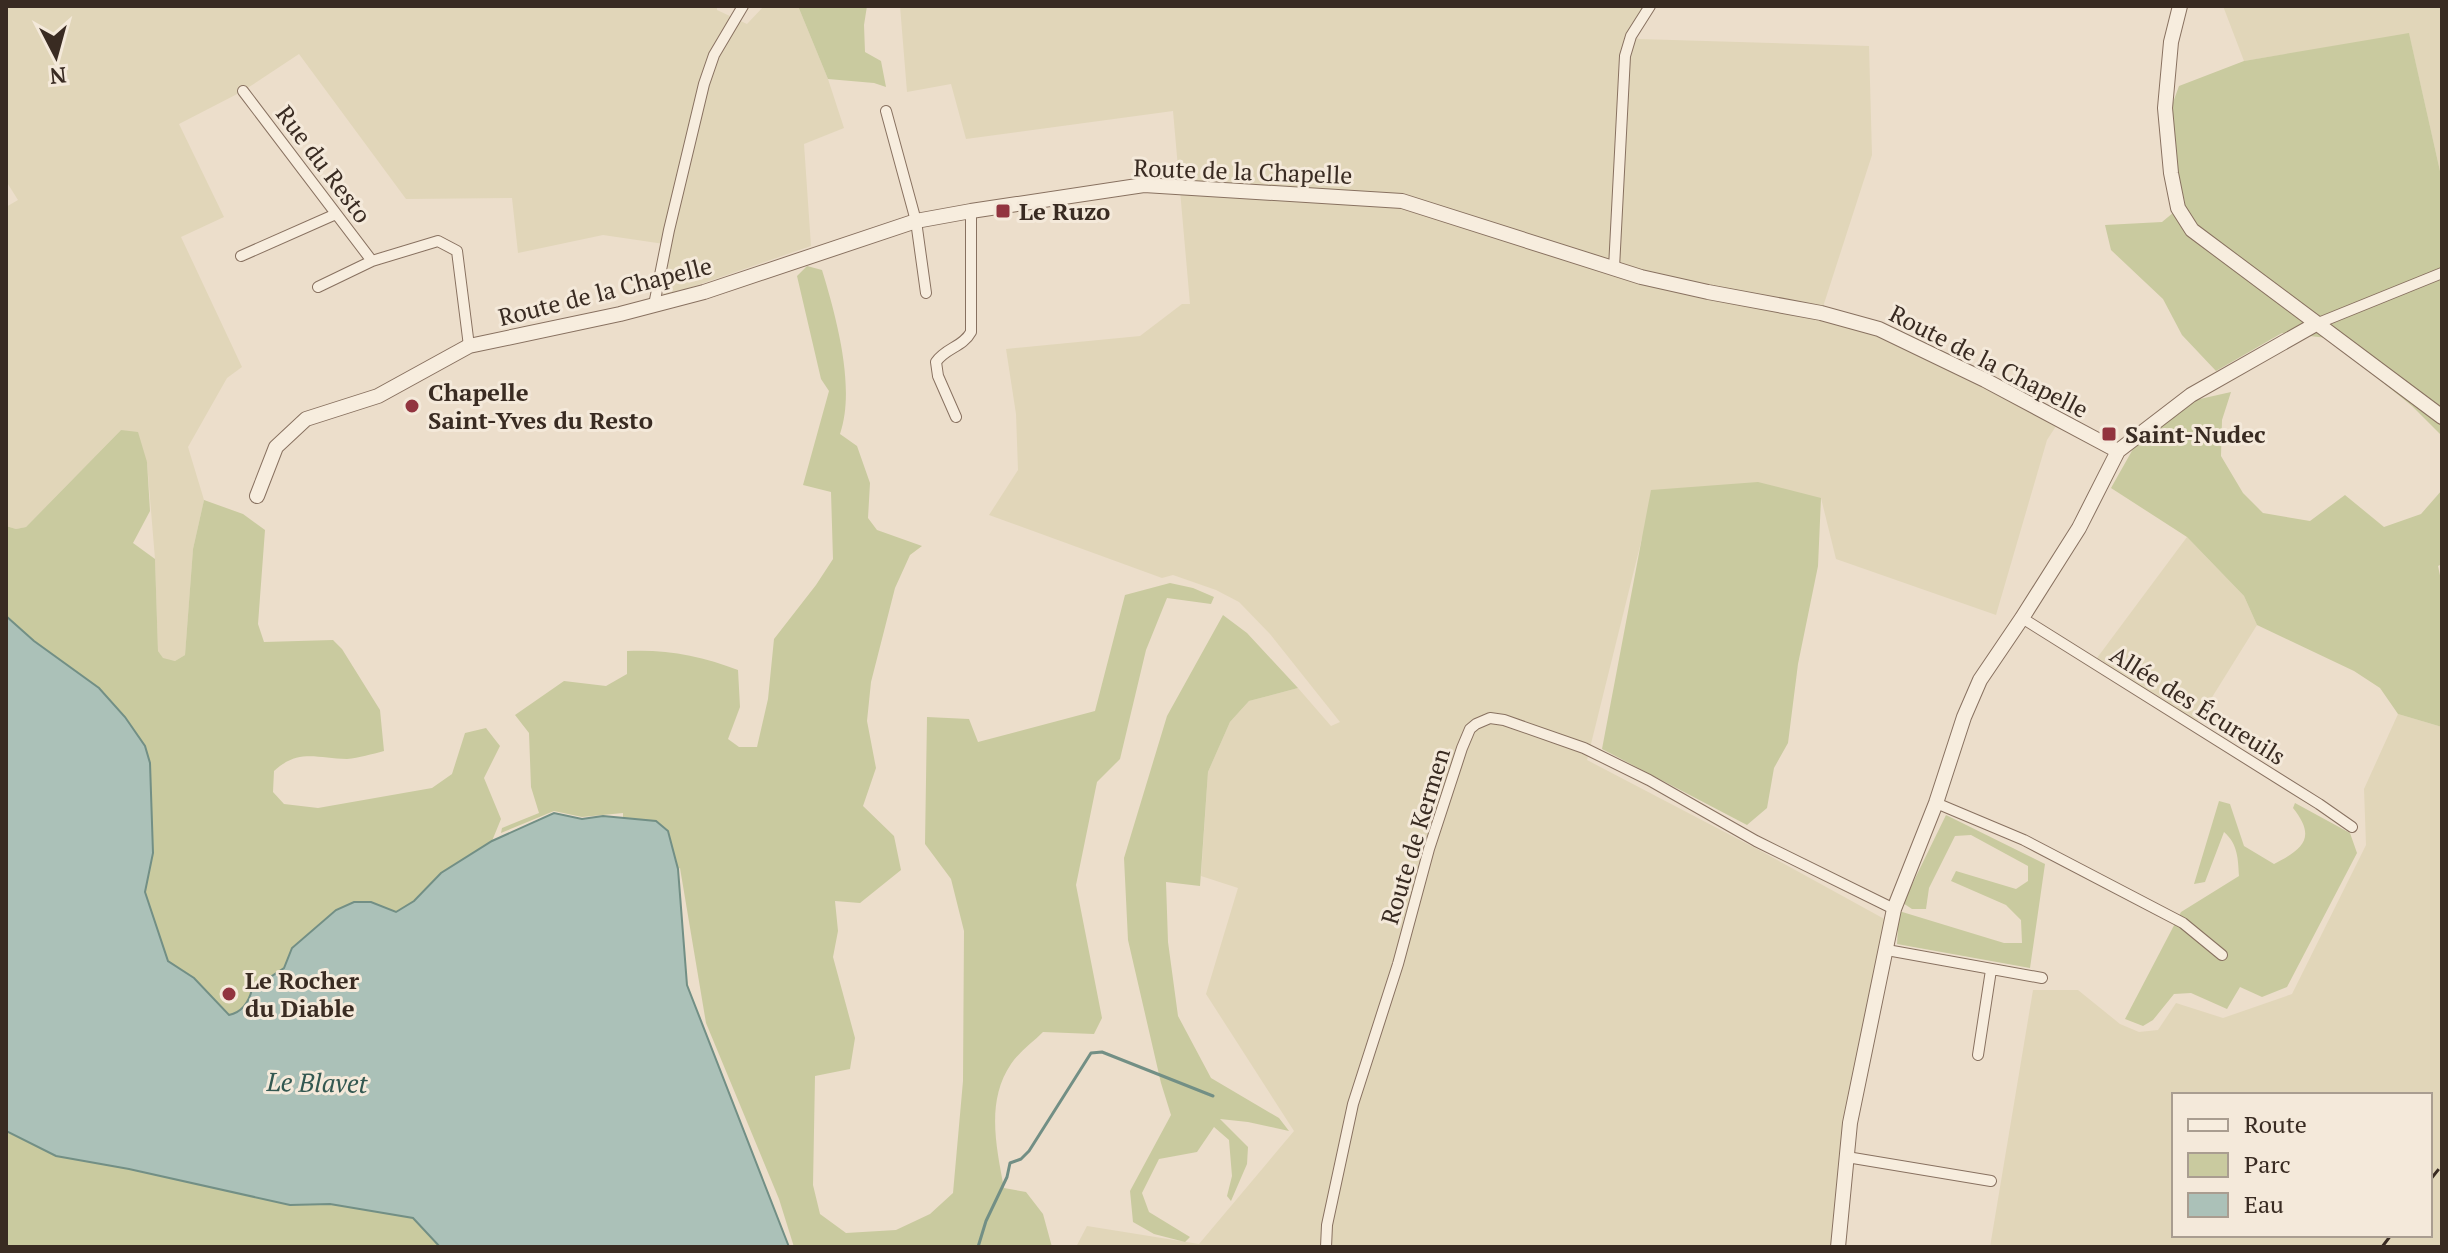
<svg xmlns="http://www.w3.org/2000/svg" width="2448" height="1253" font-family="'PT Serif',serif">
<rect width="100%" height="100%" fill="#ecdecb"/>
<path fill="#e1d6b9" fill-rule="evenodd" d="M 6,6 L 717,6 L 717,10 L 747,24 L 764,6 L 798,6 L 828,79 L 844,128 L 804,144 L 811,246 L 663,297 L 671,245 L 603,235 L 518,253 L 512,198 L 406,199 L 299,54 L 243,91 L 179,124 L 224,217 L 181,237 L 242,367 L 227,378 L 188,447 L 204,500 L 193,549 L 185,655 L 175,661 L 163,659 L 158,651 L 155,559 L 147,462 L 121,430 L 26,527 L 16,529 L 6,526 L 6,207 L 18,200 L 6,181 Z
M 900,6 L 1650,6 L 1632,36 L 1639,39 L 1869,46 L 1872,155 L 1821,313 L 1879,329 L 2060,420 L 2047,440 L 1996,615 L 1836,559 L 1821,498 L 1642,538 L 1587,760 L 1759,850 L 1888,921 L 1850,1123 L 1838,1247 L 1076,1247 L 1087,1226 L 1199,1244 L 1294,1131 L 1206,994 L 1238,888 L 1201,876 L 1208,772 L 1230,722 L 1249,701 L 1298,688 L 1331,726 L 1340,722 L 1270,634 L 1239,602 L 1216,590 L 1173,575 L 1162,578 L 989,515 L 1018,470 L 1016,414 L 1006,349 L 1140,336 L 1182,304 L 1190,304 L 1173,111 L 966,139 L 951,84 L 907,92 Z
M 2223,6 L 2442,6 L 2442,180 L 2409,34 L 2244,61 Z
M 2187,537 L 2244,596 L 2257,625 L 2196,723 L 2097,658 Z
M 2398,714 L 2442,727 L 2442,1247 L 1990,1247 L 2033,990 L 2078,990 L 2120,1024 L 2139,1032 L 2158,1030 L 2176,1003 L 2223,1018 L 2292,994 L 2366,845 L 2364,789 ZM 2174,1095 L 2430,1095 L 2430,1235 L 2174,1235 Z"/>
<path fill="#c9ca9f" d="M 798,6 L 867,6 L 864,25 L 865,52 L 881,61 L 886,87 L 874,83 L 828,79 Z
M 2409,33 L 2442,180 L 2442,436 L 2412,406 L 2328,338 L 2282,333 L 2216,371 L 2182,335 L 2163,299 L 2111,250 L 2105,225 L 2162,222 L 2185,203 L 2178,173 L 2171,108 L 2179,86 L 2244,61 Z
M 807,266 L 822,270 C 836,316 856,388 840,434 L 857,446 L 870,483 L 868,518 L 877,530 L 922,546 L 910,555 L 895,588 L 871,682 L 867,721 L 876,768 L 863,806 L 894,836 L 901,870 L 860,903 L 835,901 L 838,931 L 833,957 L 855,1038 L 850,1069 L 815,1076 L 813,1185 L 820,1214 L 846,1233 L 896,1230 L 930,1214 L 953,1193 L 963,1081 L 964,931 L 951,879 L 925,844 L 927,717 L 969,719 L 978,742 L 1095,711 L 1125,595 L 1170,583 L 1193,588 L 1214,597 L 1211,604 L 1167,598 L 1146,650 L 1120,759 L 1097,782 L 1076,885 L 1102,1018 L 1094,1034 L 1043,1032 C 1033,1042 1019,1052 1011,1064 C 986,1101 996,1146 1004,1188 L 1026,1192 L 1043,1214 L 1052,1247 L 794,1247 L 779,1199 L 706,1023 L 680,868 L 678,869 L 668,831 L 656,821 L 623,819 L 623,813 L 582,817 L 554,811 L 501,833 L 502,828 L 539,813 L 531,787 L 529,733 L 515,715 L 564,681 L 606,686 L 627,674 L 627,651 C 666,649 702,656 738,670 L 740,707 L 728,739 L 739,747 L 757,747 L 768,699 L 774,639 L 816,585 L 833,559 L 831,492 L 803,485 L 829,391 L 821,379 L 797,276 Z
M 2231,392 L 2222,420 L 2221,456 L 2243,493 L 2263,513 L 2310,521 L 2345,495 L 2384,527 L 2421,514 L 2442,490 L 2442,564 L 2438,566 L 2442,585 L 2442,727 L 2398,714 L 2380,688 L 2354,671 L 2257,625 L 2244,596 L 2187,537 L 2111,488 L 2133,449 L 2191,401 Z
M 121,430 L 138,432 L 147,462 L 150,511 L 133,543 L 155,559 L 158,651 L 163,658 L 175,661 L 185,655 L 193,549 L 204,500 L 243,514 L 265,530 L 258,624 L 264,642 L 333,640 L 342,649 L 380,710 L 384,751 C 372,754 359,758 347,759 C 318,759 299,748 274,771 L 273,792 L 284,804 L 318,808 L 432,788 L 452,774 L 465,733 L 486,728 L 500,746 L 484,778 L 501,819 L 492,841 L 441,873 L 414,901 L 395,912 L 371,902 L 292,948 L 284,968 L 252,989 L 250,999 L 239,1013 L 240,1018 L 209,1017 L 6,765 L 6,526 L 16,529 L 26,527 Z
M 1758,482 L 1821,498 L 1818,566 L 1798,664 L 1788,743 L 1774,768 L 1767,808 L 1747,825 L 1602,749 L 1651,490 Z
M 1223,615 L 1247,633 L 1298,688 L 1249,701 L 1230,722 L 1208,772 L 1200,886 L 1166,882 L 1168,942 L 1178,1016 L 1211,1078 L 1279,1118 L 1289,1131 L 1248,1122 L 1220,1119 L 1248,1147 L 1247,1164 L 1231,1201 L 1227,1196 L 1232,1176 L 1229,1140 L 1214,1127 L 1197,1152 L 1159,1159 L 1142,1193 L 1149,1212 L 1190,1237 L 1185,1242 L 1154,1234 L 1133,1222 L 1130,1191 L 1171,1115 L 1161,1083 L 1128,940 L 1124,858 L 1167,716 Z
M 2219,801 L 2230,804 L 2244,846 L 2274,864 C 2303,849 2317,838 2293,808 L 2295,803 L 2350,833 L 2357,853 L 2287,987 L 2262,997 L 2240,987 L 2227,1009 L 2191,993 L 2174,994 L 2153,1020 L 2143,1026 L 2125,1019 L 2181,912 L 2239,876 C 2238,859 2238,844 2224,832 L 2205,882 L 2194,884 Z
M 1946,815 L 2045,864 L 2030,968 L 1897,944 L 1899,911 L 2004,943 L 2022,943 L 2021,920 L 2006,905 L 1951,881 L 1956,871 L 2016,889 L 2028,881 L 2028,866 L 1971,835 L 1955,836 L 1929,888 L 1926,909 L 1912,909 L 1903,903 Z
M 6,1131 L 56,1156 L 129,1169 L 290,1205 L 330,1204 L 413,1218 L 440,1247 L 6,1247 Z"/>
<path fill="#abc1b8" stroke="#728f85" stroke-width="2" d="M 6,616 L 34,641 L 99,688 L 125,717 L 145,746 L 150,763 L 153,853 L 145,892 L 168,961 L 194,978 L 229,1015 C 243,1012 249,1002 252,989 L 284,968 L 292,948 L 336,910 L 354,902 L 371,902 L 396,912 L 414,901 L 441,873 L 492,841 L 554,813 L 582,819 L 603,816 L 656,821 L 668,831 L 678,869 L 687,985 L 789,1247 L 440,1247 L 413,1218 L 330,1204 L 290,1205 L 129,1169 L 56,1156 L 6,1131 Z"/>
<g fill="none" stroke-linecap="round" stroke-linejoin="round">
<path stroke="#728f85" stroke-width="3" d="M 978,1247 L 986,1221 L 1007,1177 L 1010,1163 L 1021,1159 L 1029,1151 L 1091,1053 L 1102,1052 L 1213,1096"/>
<defs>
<path id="minor" d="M 243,91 L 372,261
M 886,111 L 916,221 L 926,293
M 241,256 L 336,214
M 1614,268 L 1625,56 L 1631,36 L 1650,6
M 318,287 L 372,261 L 438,241 L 457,251 L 469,346
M 654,305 L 669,230 L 704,84 L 714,55 L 743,6
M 2316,324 L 2442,273
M 956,417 L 938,376 L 936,362 C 945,348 963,347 971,332 L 971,211
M 2022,618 L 2319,804 L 2352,827
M 1936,803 L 2024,840 L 2183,923 L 2222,955
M 1887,950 L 2042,978
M 1978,1055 L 1991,970
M 1847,1157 L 1991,1181
M 1326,1247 L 1327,1225 L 1353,1104 L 1398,964 L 1429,849 L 1462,748 L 1470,729 L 1476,724 L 1490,718 L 1504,720 L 1584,748 L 1649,780 L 1756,841 L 1894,909"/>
<path id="tertiary" d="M 2180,6 L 2171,42 L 2165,108 L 2171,173 L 2178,208 L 2192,230 L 2442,417
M 257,496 L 276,447 L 306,419 L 378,396 L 469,346 L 620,314 L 704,292 L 916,221 L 971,211 L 1144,185 L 1402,201 L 1641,277 L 1708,292 L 1821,313 L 1879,329 L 1985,380 L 2118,451
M 1838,1247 L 1850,1123 L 1894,909 L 1936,803 L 1964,717 L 1980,680 L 2022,618 L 2079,528 L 2118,451 L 2191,395 L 2316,324"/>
</defs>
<use href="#minor" stroke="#887160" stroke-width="12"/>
<use href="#tertiary" stroke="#887160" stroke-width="16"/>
<use href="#minor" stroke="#f7edde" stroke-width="10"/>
<use href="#tertiary" stroke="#f7edde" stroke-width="14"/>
<path stroke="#392b22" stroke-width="3" stroke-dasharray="14 14" stroke-linecap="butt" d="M 2430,1180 L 2442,1165
M 2382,1247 L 2391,1235"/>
</g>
<g fill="#92343f" stroke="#f4e9da" stroke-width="3">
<rect x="995" y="203" width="16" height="16" rx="4"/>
<circle cx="412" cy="406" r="8"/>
<rect x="2101" y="426" width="16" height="16" rx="4"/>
<circle cx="229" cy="994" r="8"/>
</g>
<g text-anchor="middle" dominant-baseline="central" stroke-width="6" stroke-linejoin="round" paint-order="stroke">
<g font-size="24" fill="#392b22" stroke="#f4e9da">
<text transform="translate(324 164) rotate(53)">Rue du Resto</text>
<text transform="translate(1243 171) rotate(2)">Route de la Chapelle</text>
<text transform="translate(605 291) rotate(-14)">Route de la Chapelle</text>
<text transform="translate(1989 361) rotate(27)">Route de la Chapelle</text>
<text transform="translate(2198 705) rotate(32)">Allée des Écureuils</text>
<text transform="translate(1415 836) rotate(-73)">Route de Kermen</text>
</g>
<g font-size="24" font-weight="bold" fill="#392b22" stroke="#f4e9da" text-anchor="start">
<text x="1019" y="211">Le Ruzo</text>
<text x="428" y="392">Chapelle<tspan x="428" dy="28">Saint-Yves du Resto</tspan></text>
<text x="2125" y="434">Saint-Nudec</text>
<text x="245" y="980">Le Rocher<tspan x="245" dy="28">du Diable</tspan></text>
</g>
<g font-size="26" font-style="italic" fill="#335851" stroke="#f4e9da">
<text transform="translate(317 1082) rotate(1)">Le Blavet</text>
</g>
</g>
<rect width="2448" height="1253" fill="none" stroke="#392b22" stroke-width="16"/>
<rect x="2172" y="1093" width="260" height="144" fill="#f4e9da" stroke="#a99d90" stroke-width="2"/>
<rect x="2188" y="1119" width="40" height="12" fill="#f7edde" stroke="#a99d90" stroke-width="2"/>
<text x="2244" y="1133" font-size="24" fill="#392b22">Route</text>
<rect x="2188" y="1153" width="40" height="24" fill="#c9ca9f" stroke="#a99d90" stroke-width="2"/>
<text x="2244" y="1173" font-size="24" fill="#392b22">Parc</text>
<rect x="2188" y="1193" width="40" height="24" fill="#abc1b8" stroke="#a99d90" stroke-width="2"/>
<text x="2244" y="1213" font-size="24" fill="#392b22">Eau</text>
<g transform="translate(56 56) rotate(174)" stroke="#f4e9da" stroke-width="6" paint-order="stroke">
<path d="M0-6L14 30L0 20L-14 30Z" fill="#392b22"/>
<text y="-12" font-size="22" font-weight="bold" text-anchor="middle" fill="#392b22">N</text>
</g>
</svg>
